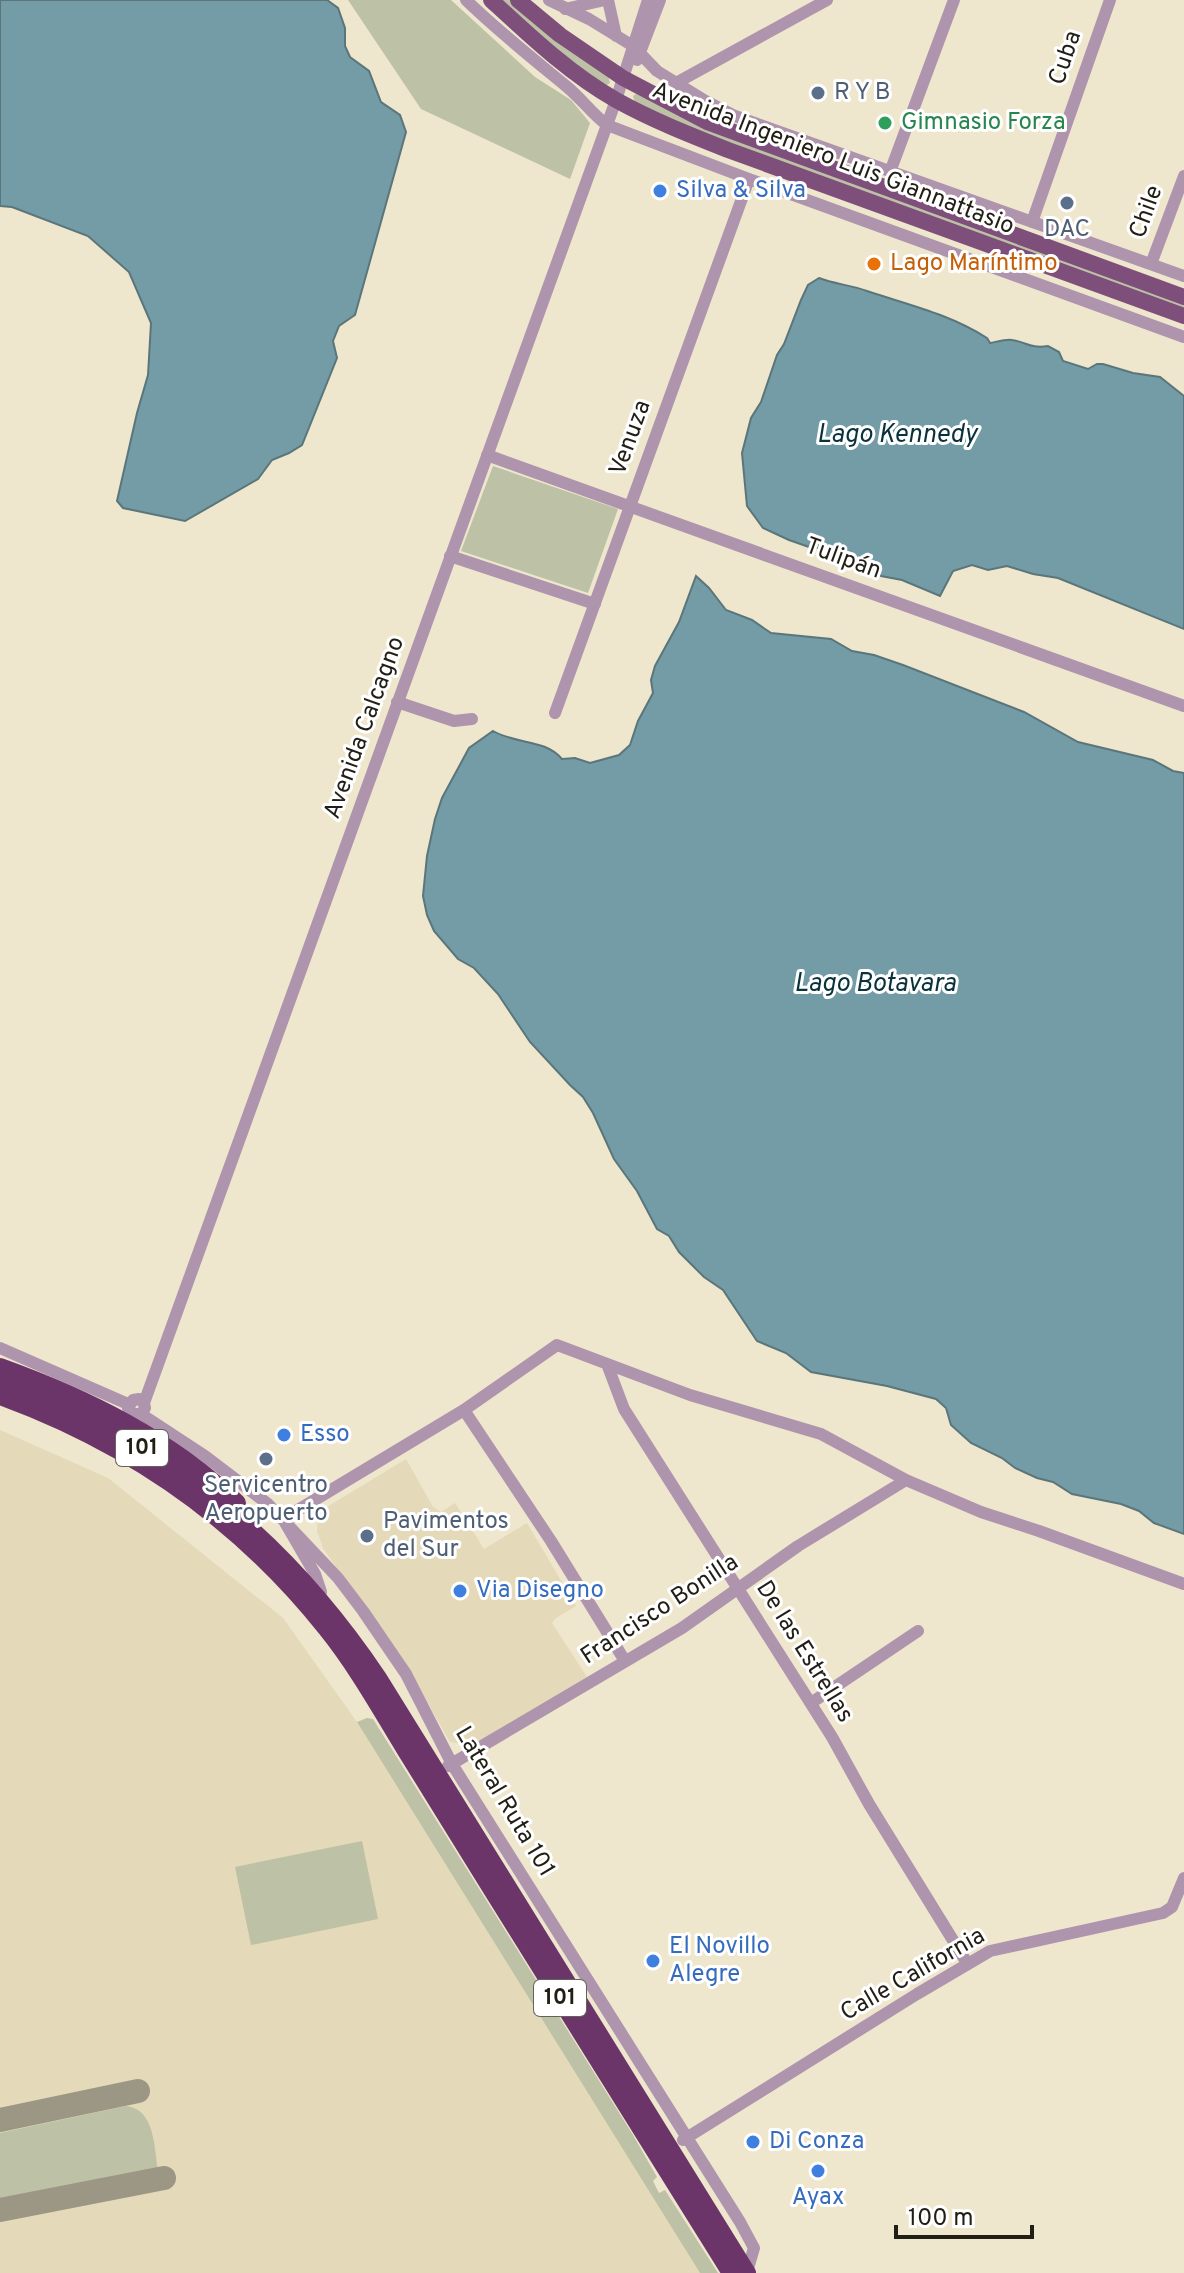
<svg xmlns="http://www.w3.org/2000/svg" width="1184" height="2273" font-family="Overpass,sans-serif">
<rect width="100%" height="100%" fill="#eee6cd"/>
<path fill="#e4d9b9" d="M 0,1430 L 108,1478 L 283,1618 L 357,1722 L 700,2273 L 0,2273 Z
M 406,1459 L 433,1507 L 441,1512 L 455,1503 L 484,1549 L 527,1523 L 576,1606 L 556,1618 L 552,1623 L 587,1677 L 473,1746 L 450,1742 L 403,1659 L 342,1576 L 323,1548 L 317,1531 L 318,1515 L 322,1510 Z"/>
<path fill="#bdc1a5" d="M 348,0 L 451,0 L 535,77 L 571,100 L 590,123 L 570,179 L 421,109 Z
M 498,0 L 511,0 L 608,76 L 610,83 L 605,86 L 552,47 Z
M 636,94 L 1184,301 L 1184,310 L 729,145 L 635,103 L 633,96 Z
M 493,466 L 618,509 L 588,593 L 461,551 Z
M 367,1718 L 373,1719 L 633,2135 L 657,2177 L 653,2181 L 659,2193 L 665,2190 L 718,2273 L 700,2273 L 357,1722 Z
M 362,1841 L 378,1919 L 251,1945 L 235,1867 Z
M 126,2106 C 155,2109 154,2147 158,2170 L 0,2202 L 0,2133 Z"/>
<path fill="#749ca6" stroke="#5b767a" stroke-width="2" d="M 0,0 L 327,0 L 338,8 L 345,28 L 345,46 L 350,57 L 369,71 L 381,102 L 400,115 L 406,132 L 355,315 L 339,326 L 333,341 L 337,358 L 302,445 L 289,453 L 272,460 L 258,479 L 185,521 L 123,508 L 117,501 L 137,413 L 148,375 L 151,323 L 129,272 L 88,236 L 12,207 L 0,206 Z
M 819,278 C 834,284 851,285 867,291 C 909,305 949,314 987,338 L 990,343 C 996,342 1006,339 1012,340 C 1026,342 1031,349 1048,346 L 1059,352 L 1063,361 L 1088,369 L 1097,364 L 1103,364 L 1133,373 L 1160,377 L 1184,396 L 1184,629 L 1058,578 L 1033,574 L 1007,566 L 988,570 L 972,565 L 953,571 L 940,596 L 902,580 L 881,576 L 868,566 L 842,552 L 809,547 L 789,540 L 763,528 L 747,506 L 742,453 L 751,418 L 761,402 L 777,355 L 784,344 L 801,300 L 808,285 Z
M 696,576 L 709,588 L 726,610 L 752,620 L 771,633 L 831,639 L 852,651 L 874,655 L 903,665 L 1024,712 L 1078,742 L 1153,760 L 1173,771 L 1184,773 L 1184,1534 L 1154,1523 L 1139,1511 L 1121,1504 L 1072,1494 L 1053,1482 L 1037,1478 L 1015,1468 L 1002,1458 L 971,1443 L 951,1425 L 946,1408 L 936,1399 L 887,1386 L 811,1372 L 786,1353 L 757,1341 L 723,1290 L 704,1277 L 679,1252 L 669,1236 L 657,1229 L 637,1191 L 614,1159 L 593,1113 L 583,1097 L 570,1085 L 530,1042 L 498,994 L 474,968 L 458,959 L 434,931 L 427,915 L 423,896 L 427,856 L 435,819 L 442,798 L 469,748 L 493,731 C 518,745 545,739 562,759 L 575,758 L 590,763 L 619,755 L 630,745 L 638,721 L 653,693 L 651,680 L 655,666 L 679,622 Z"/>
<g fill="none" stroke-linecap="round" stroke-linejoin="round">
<path stroke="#9c9684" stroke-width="24" d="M 0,2120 L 138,2091
M 0,2210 L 164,2178"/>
<path stroke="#af94ad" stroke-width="12" d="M 466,0 C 498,31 532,58 566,86 C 581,98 592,114 607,125 L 749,179 L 1184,337
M 549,0 L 589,19 L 633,46 L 657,71 L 704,100 L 735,116 L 1184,276
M 608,0 L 616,36
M 565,9 L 605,0
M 637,60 L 660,0
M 676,83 L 827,0
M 890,172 L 954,0
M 1032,222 L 1110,0
M 1151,264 L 1184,176
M 487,455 L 1184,706
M 450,556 L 595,604
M 397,702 L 454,721 L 472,719
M 555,713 L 749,179
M 0,1348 L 128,1404
M 607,1364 L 624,1409 L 832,1737 L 869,1804 L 967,1963
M 144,1403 L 616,100 L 648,0
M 464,1410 L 551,1541 L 625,1661
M 141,1414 L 145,1408 L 144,1403 L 139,1399 L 133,1400 L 128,1408 L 132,1414 L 141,1414 L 205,1456 L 268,1504 L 338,1578 L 363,1611 L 406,1674 L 452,1764 L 740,2222 L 754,2248 L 747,2272
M 321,1592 L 315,1574 L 283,1519 L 464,1410 L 557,1345 L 690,1395 L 821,1434 L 906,1480 L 981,1512 L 1039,1531 L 1184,1584
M 811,1703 L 918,1631
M 448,1766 L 682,1628 L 798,1546 L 906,1480
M 683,2140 L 917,1994 L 990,1951 L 1163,1913 L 1172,1907 L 1184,1878"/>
<path stroke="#7f4f7b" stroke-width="16" d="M 491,0 C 529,35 570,74 616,100 C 652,120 690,135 728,150 L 1184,316
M 518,0 L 560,35 L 623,78 L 707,122 L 1184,297"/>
<path stroke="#6c3569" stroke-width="18" d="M 0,1367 C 86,1398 170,1439 237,1503
M 0,1383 C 163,1440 282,1535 378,1678 L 747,2273
M 0,1396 C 129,1443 240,1520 326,1628 C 356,1665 380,1708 405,1749 C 434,1796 463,1842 491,1888 C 571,2016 651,2145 731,2273"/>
</g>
<g fill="#5c6f8a" stroke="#fff" stroke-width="3">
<circle cx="818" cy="93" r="8"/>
<circle cx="1067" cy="203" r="8"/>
<circle cx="266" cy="1459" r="8"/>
<circle cx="367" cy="1536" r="8"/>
</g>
<circle fill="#2e9e5b" stroke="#fff" stroke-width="3" cx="885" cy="123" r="8"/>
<g fill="#3f7fe0" stroke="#fff" stroke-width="3">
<circle cx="660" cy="191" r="8"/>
<circle cx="284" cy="1435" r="8"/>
<circle cx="460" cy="1591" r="8"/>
<circle cx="653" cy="1961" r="8"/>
<circle cx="753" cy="2142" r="8"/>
<circle cx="818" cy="2171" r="8"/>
</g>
<circle fill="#e8710a" stroke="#fff" stroke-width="3" cx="874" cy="264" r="8"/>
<g text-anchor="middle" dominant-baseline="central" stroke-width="6" stroke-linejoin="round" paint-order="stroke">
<g fill="#fff" stroke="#64625b" stroke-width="2">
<rect x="116" y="1430" width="52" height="36" rx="6"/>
<rect x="534" y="1980" width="52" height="36" rx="6"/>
</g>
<g font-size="22" font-weight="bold" fill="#211e15">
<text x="142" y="1448">101</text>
<text x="560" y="1998">101</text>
</g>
<g font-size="24" fill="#211e15" stroke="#fff">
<text transform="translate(1066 58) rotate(-71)">Cuba</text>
<text transform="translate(833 159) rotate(21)">Avenida Ingeniero Luis Giannattasio</text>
<text transform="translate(1147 212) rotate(-70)">Chile</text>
<text transform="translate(631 438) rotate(-70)">Venuza</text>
<text transform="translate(843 559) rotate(20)">Tulipán</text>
<text transform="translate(365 728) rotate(-70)">Avenida Calcagno</text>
<text transform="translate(660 1610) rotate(-33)">Francisco Bonilla</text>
<text transform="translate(804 1652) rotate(58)">De las Estrellas</text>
<text transform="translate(504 1802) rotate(59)">Lateral Ruta 101</text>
<text transform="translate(913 1975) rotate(-30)">Calle California</text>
</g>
<g font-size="24" fill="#4e5e75" stroke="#fff" text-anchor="start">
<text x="834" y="93">R Y B</text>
<text x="1067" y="230" text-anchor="middle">DAC</text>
<text x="266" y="1486" text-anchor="middle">Servicentro<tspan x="266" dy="28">Aeropuerto</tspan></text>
<text x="383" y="1522">Pavimentos<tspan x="383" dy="28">del Sur</tspan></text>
</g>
<g font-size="24" fill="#27864d" stroke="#fff" text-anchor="start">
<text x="901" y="123">Gimnasio Forza</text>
</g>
<g font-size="24" fill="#366cbe" stroke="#fff" text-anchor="start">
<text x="676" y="191">Silva &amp; Silva</text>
<text x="300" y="1435">Esso</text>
<text x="476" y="1591">Via Disegno</text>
<text x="669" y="1947">El Novillo<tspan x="669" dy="28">Alegre</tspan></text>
<text x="769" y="2142">Di Conza</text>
<text x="818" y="2198" text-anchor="middle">Ayax</text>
</g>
<g font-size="24" fill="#c56008" stroke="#fff" text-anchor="start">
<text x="890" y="264">Lago Maríntimo</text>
</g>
<g font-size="26" font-style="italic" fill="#0a323b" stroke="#fff">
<text x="897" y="435">Lago Kennedy</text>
<text x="875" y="984">Lago Botavara</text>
</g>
</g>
<path d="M896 2225v12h136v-12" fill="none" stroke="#211e15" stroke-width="4"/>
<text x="908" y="2225" font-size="24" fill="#211e15" stroke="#ffffff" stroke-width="6" paint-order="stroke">100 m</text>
</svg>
